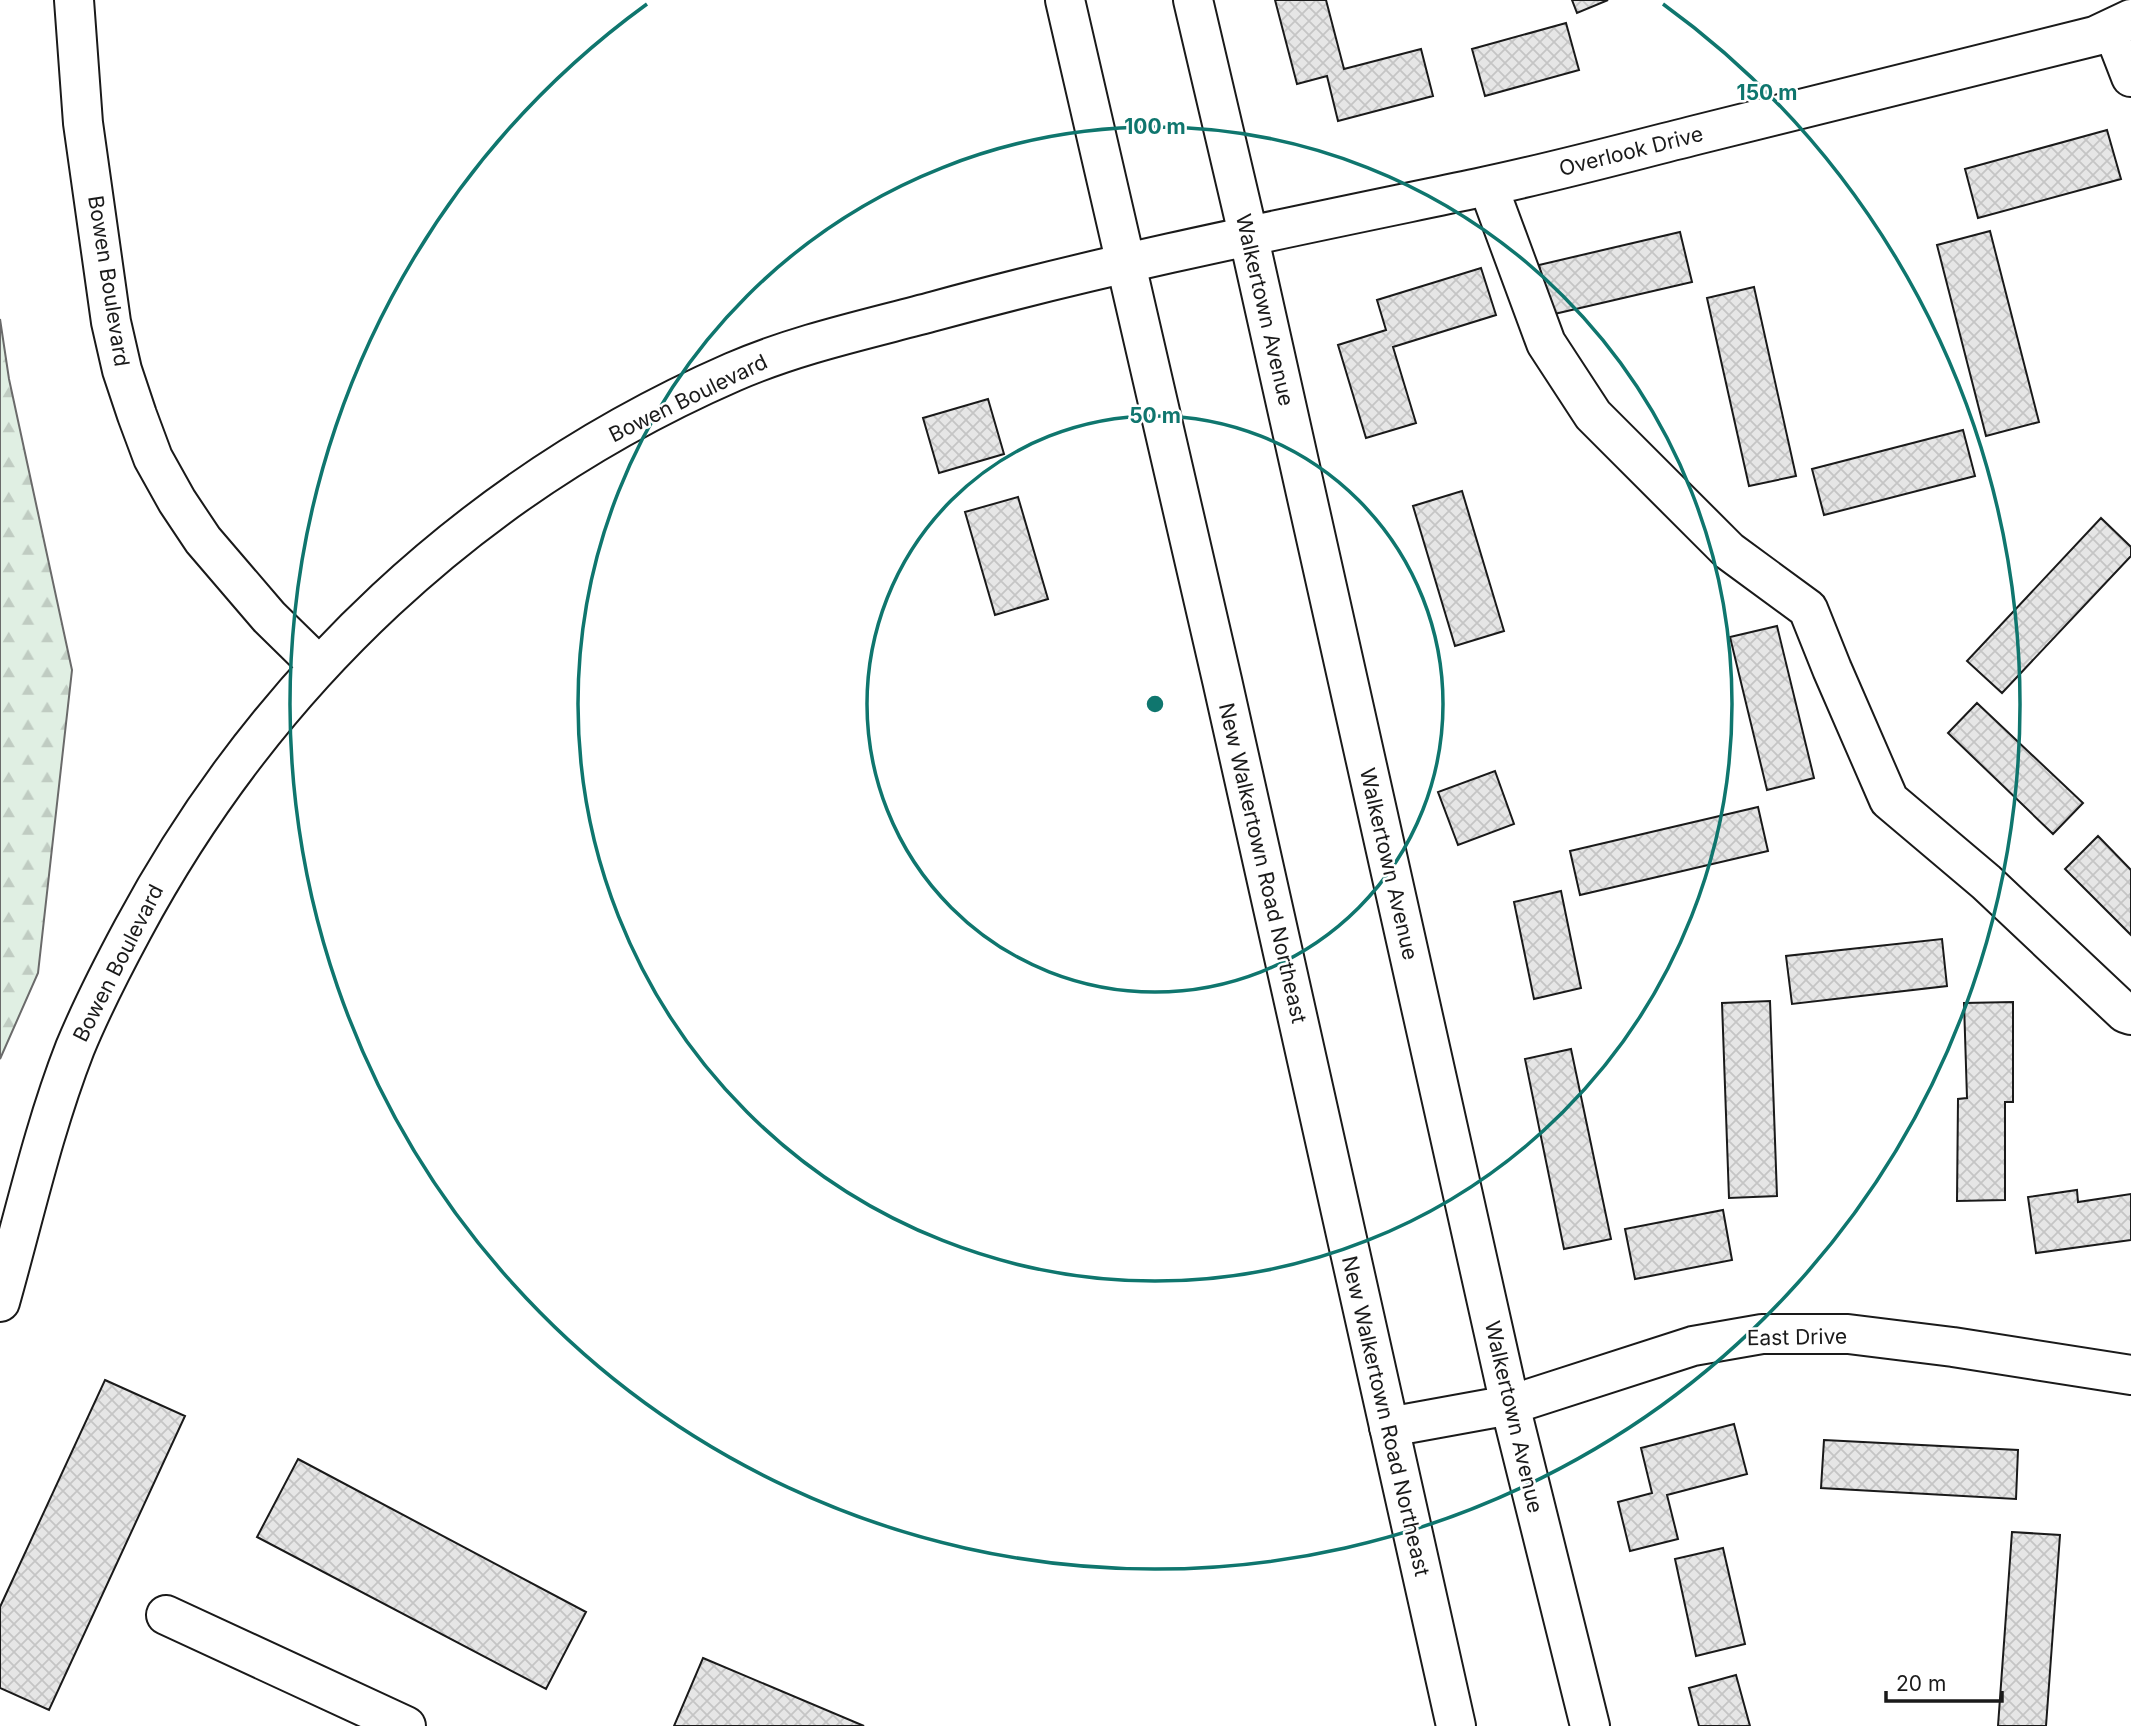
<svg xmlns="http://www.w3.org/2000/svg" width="2131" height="1726" font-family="Inter,sans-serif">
<defs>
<pattern id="forest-firs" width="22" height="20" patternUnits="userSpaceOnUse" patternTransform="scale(1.75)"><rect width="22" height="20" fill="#e0efe3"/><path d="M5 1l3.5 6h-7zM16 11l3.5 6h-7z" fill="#c0ccc2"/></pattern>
<pattern id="building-cross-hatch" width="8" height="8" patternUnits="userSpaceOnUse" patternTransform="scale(1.75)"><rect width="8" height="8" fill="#e6e6e6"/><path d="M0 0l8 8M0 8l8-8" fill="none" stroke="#c5c5c5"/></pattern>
</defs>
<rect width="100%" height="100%" fill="#fff"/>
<path fill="url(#forest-firs)" stroke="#6a6a6a" stroke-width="2" d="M 0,319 L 9,379 L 72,670 L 38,973 L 0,1059 Z"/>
<path fill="url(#building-cross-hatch)" stroke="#1a1a1a" stroke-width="2" d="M 1275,0 L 1326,0 L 1344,69 L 1421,49 L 1433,96 L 1338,121 L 1327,76 L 1297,84 Z
M 1572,0 L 1608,0 L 1577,13 Z
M 1566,23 L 1579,70 L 1485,96 L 1472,49 Z
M 2107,130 L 2121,179 L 1978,218 L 1965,169 Z
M 1990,231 L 2039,422 L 1986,436 L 1937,245 Z
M 1680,232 L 1692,282 L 1550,315 L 1539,265 Z
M 1481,268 L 1496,315 L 1393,347 L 1416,423 L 1366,438 L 1338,345 L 1386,330 L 1377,300 Z
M 1754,287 L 1796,476 L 1749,486 L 1707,298 Z
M 988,399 L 1004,454 L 939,473 L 923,418 Z
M 1963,430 L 1975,476 L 1824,515 L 1812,469 Z
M 1462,491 L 1504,631 L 1455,646 L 1413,506 Z
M 1018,497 L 1048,599 L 995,615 L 965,512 Z
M 2101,518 L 2131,547 L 2131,556 L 2002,693 L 1967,661 Z
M 1777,626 L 1814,778 L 1767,790 L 1730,637 Z
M 1977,703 L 2083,803 L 2053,834 L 1948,733 Z
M 1495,771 L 1514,824 L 1458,845 L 1438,792 Z
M 1758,807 L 1768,851 L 1580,895 L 1570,851 Z
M 2098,836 L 2131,870 L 2131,935 L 2065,869 Z
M 1561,891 L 1581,988 L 1534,999 L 1514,902 Z
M 1942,939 L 1947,986 L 1792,1004 L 1786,956 Z
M 1770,1001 L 1777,1196 L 1729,1198 L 1722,1003 Z
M 2013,1002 L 2013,1102 L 2005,1102 L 2005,1200 L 1957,1201 L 1958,1099 L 1967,1098 L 1964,1003 Z
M 1571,1049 L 1611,1239 L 1564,1249 L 1525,1059 Z
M 2077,1190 L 2078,1202 L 2131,1194 L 2131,1240 L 2036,1253 L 2028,1197 Z
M 1723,1210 L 1732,1260 L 1635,1279 L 1625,1229 Z
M 105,1380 L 185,1416 L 49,1710 L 0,1688 L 0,1607 Z
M 1734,1424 L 1747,1474 L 1667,1495 L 1678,1539 L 1630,1551 L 1618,1502 L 1652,1493 L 1641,1448 Z
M 1824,1440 L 2018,1450 L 2016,1499 L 1821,1488 Z
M 298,1459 L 586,1612 L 546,1689 L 257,1537 Z
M 2012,1532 L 2060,1535 L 2046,1726 L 1998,1726 Z
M 1723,1548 L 1745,1644 L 1696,1656 L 1675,1559 Z
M 703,1658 L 864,1726 L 674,1726 Z
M 1736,1675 L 1750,1726 L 1699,1726 L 1689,1688 Z"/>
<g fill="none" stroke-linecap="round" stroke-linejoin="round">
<defs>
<path id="minor" d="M 74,0 L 83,123 L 111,322 L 122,370 L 137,415 L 153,458 L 177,501 L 203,540 L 269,617 L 319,666
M 1193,0 L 1248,234 L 1510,1405 L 1590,1726
M 2112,28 L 2131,77
M 1488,186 L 1546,343 L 1593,415 L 1729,551 L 1808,609 L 1832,669 L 1889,800 L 1986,882 L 2125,1013 L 2131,1015
M 0,1302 C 24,1217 43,1130 75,1048 C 92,1007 112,968 133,929 C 266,681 474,485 733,372 C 797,344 868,329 935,311 C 1114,262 1296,226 1478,188 C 1551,173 1624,153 1696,135 C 1829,102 1962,69 2095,36 L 2131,19
M 1389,1427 L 1510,1405 L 1693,1346 L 1762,1334 L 1848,1334 L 1953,1347 L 2131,1375
M 166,1615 L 406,1726"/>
<path id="major" d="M 1065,0 L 1222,680 L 1456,1726"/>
</defs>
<use href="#minor" stroke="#1a1a1a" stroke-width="42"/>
<use href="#major" stroke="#1a1a1a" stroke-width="42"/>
<use href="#minor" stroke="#fff" stroke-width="38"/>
<use href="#major" stroke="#fff" stroke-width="38"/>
</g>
<g fill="none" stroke="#0f766e" stroke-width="3.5">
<circle cx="1155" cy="704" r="288"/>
<circle cx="1155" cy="704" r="577"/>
<path d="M1663 4A865 865 0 1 1 647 4"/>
</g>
<g text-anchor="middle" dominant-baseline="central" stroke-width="5" stroke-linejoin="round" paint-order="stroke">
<g font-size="21" fill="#1a1a1a" stroke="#fff">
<text transform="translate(1631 151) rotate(-14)">Overlook Drive</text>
<text transform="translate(109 281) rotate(81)">Bowen Boulevard</text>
<text transform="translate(1265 310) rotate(77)">Walkertown Avenue</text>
<text transform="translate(688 398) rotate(-26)">Bowen Boulevard</text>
<text transform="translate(1263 863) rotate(77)">New Walkertown Road Northeast</text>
<text transform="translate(1389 864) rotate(77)">Walkertown Avenue</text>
<text transform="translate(118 963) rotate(-63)">Bowen Boulevard</text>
<text transform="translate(1797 1337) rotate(-1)">East Drive</text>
<text transform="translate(1386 1416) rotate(77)">New Walkertown Road Northeast</text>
<text transform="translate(1514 1417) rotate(77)">Walkertown Avenue</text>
</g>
</g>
<circle cx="1155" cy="704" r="10" fill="#0f766e" stroke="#fff" stroke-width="3.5"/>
<g font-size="21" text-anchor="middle" font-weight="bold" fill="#0f766e" stroke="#fff" stroke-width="5" stroke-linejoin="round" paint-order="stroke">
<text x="1767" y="100">150 m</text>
<text x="1155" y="134">100 m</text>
<text x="1155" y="423">50 m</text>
</g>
<path d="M1886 1691v10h116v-10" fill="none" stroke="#1a1a1a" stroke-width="3.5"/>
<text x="1896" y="1691" font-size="21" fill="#1a1a1a" stroke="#ffffff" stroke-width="5" paint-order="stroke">20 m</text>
</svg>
